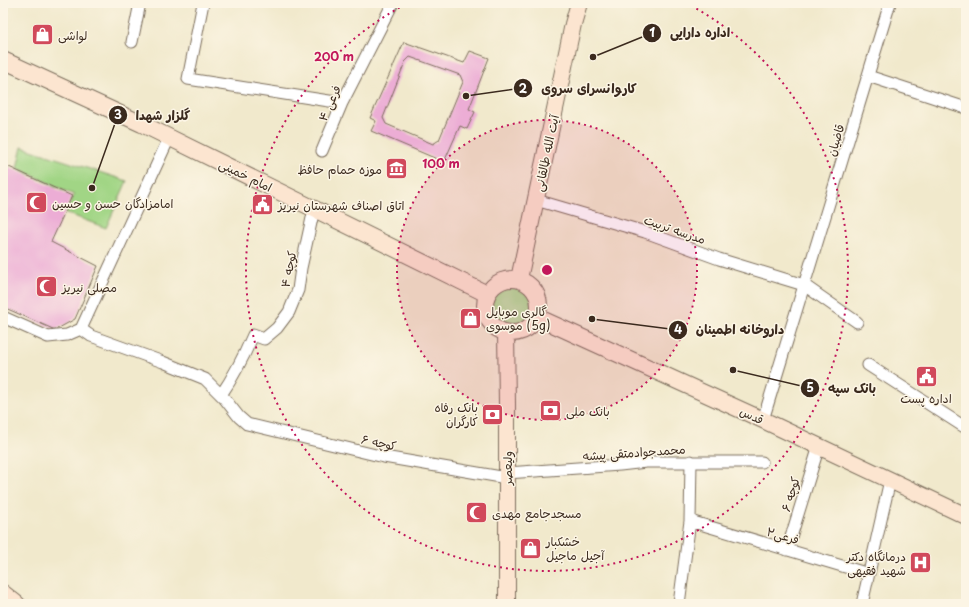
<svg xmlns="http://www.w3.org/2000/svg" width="969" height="607" font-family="'Playpen Sans','Playpen Sans Arabic',sans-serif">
<rect width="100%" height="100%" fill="#fcf5e5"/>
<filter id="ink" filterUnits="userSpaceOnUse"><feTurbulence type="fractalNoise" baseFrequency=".025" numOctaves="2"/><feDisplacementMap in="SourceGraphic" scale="8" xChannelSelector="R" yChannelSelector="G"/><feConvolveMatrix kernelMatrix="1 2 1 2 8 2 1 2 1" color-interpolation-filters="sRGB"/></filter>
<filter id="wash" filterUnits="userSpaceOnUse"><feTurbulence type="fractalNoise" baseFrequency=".012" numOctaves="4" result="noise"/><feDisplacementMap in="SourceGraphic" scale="16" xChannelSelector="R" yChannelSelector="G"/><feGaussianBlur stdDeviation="0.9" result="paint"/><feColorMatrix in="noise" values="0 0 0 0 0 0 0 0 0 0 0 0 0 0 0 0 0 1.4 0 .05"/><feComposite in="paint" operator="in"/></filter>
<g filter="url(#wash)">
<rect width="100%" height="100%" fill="#f1e9cc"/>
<path fill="#a1d585" stroke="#6e8052" d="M 22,147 L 127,181 L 106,228 L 66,213 L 74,195 L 17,168 Z
M 526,282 C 529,289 534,298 533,306 C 533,312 530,318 525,322 C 502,341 475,301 502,286 C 509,283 518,285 526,282 Z"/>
<g id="blocks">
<path fill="#ecadd5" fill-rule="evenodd" d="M 404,42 L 464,63 L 470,51 L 489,58 L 469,109 L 475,112 L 467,129 L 460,126 L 444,162 L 371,131 L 376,121 L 370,118 ZM 410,57 L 460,75 L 463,82 L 439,140 L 433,144 L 386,124 L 383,118 L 405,62 Z
M 9,167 L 72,196 L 51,242 L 98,266 L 75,319 L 57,329 L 53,329 L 3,307 L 3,175 Z"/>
</g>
</g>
<g filter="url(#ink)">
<use href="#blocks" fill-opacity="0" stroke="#7b6d5b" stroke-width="1"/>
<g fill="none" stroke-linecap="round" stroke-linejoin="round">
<defs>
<path id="street" d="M 203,3 L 188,79 L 342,103
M 132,42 L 140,3
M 868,76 L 966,108
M 322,151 L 342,103 L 393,3
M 536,200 L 645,232 L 719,259 L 804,285 L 857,322
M 3,317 L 48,337 L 67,335 L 81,329
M 81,329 L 91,336 L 163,362 L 205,379 L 224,398 L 239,417 L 247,424 L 384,457 L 507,478
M 81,329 L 169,138
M 868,365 L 966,428
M 221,395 C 234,376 244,356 253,335 L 264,339 L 277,328 L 289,312 L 298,290 L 301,268 L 314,209
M 763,420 L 890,3
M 507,473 L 620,465 L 646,462 L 762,462
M 690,521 L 869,574
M 787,550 L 819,446
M 679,604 L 690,521 L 691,461
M 862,604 L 890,480"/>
<path id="secondary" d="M 3,60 L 142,124 L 487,294
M485 306a27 27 0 1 1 54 0a27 27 0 1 1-54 0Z
M 519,279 L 573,24 L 579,3
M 537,317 L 763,420 L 966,516
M 506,332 L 507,404 L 507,604
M 3,593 L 17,604"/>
</defs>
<use href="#street" stroke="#7b6d5b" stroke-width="13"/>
<use href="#secondary" stroke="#7b6d5b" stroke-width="18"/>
<use href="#street" stroke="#fff" stroke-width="11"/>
<use href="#secondary" stroke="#fce5d0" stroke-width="16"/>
</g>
</g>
<circle cx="547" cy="270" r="150" fill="#c2185b" fill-opacity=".12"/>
<g fill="none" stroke="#c2185b" stroke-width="2" stroke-dasharray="2 4">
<circle cx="547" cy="270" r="150"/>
<path d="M686 3A301 301 0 1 1 408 3"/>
</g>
<defs>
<symbol id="shop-square" viewBox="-11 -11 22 22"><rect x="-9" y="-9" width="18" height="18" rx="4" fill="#d1495b" stroke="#fcf5e5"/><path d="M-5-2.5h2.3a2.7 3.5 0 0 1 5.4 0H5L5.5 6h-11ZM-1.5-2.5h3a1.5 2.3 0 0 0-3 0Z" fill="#fff"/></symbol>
<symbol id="museum-square" viewBox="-11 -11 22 22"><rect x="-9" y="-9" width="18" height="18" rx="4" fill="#d1495b" stroke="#fcf5e5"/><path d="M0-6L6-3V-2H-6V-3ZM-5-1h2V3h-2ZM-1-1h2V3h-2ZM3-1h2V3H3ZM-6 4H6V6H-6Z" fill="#fff"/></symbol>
<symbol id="mosque-square" viewBox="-11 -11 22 22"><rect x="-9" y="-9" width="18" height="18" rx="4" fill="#d1495b" stroke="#fcf5e5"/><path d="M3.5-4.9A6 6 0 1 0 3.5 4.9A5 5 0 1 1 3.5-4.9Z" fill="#fff"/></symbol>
<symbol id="civic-square" viewBox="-11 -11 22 22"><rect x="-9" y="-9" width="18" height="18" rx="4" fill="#d1495b" stroke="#fcf5e5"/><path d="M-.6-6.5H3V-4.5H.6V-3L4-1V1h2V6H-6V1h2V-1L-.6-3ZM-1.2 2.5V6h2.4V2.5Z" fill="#fff"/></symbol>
<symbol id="bank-square" viewBox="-11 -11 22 22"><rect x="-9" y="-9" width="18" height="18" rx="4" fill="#d1495b" stroke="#fcf5e5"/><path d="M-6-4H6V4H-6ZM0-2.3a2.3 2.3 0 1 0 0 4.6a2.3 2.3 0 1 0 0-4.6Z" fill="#fff"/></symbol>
<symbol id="hospital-square" viewBox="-11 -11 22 22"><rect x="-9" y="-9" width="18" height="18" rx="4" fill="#d1495b" stroke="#fcf5e5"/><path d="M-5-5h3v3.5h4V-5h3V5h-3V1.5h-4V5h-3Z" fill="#fff"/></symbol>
</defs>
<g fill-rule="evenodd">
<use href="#shop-square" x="30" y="22" width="25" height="25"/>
<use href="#museum-square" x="384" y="156" width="25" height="25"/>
<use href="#mosque-square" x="24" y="190" width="25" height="25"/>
<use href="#civic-square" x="250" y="192" width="25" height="25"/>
<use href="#mosque-square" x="34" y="274" width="25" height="25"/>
<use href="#shop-square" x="458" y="306" width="25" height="25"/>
<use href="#civic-square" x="914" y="364" width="25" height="25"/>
<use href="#bank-square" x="538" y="398" width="25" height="25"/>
<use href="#bank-square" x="480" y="402" width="25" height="25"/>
<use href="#mosque-square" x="464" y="500" width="25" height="25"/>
<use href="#shop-square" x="518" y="536" width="25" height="25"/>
<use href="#hospital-square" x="908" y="550" width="25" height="25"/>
</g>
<g text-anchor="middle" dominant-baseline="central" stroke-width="3" stroke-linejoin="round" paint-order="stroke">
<g font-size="12" fill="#3b2a1e" stroke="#fcf5e5" text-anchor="start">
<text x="58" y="35">لواشی</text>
<text x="382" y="169" text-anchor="end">موزه حمام حافظ</text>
<text x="52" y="203">امامزادگان حسن و حسین</text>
<text x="278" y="205">اتاق اصناف شهرستان نیریز</text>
<text x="62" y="287">مصلی نیریز</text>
<text x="486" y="311">گالری موبایل<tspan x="486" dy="14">موسوی (5g)</tspan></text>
<text x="926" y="398" text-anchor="middle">اداره پست</text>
<text x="478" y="407" text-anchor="end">بانک رفاه<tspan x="478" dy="14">کارگران</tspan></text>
<text x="566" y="411">بانک ملی</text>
<text x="492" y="513">مسجدجامع مهدی</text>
<text x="546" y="541">خشکبار<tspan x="546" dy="14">آجیل ماجیل</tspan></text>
<text x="906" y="556" text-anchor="end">درمانگاه دکتر<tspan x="906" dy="14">شهید فقیهی</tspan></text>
</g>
<g font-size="12" fill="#3b2a1e" stroke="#fcf5e5">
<text transform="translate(329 103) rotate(-66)">فرعی ۴</text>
<text transform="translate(835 140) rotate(-73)">قاضیان</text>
<text transform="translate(546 153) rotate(-78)">آیت الله طالقانی</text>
<text transform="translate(246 175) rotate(26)">امام خمینی</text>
<text transform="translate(675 229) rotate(19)">مدرسه تربیت</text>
<text transform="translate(288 269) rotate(-79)">کوچه ۴</text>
<text transform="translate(752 415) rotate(25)">قدس</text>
<text transform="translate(379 442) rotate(12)">۶ کوچه</text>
<text transform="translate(634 452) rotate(-4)">محمدجوادمتقی پیشه</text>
<text transform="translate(507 468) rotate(-90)">ولیعصر</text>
<text transform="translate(790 494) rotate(-73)">کوچه ۶</text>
<text transform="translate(783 535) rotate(16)">فرعی۲</text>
</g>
</g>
<circle cx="547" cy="270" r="6" fill="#c2185b" stroke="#fcf5e5" stroke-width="2"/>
<g font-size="12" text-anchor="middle" font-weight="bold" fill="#c2185b" stroke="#fcf5e5" stroke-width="3" stroke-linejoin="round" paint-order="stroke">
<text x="334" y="61">200 m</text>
<text x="441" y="168">100 m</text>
</g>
<path fill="none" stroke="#3b2a1e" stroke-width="1.5" d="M593 57L652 33M466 96L523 88M92 188L118 115M592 319L678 330M733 370L810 388"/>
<g fill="#3b2a1e" stroke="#fcf5e5" stroke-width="1.5">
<circle cx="593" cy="57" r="4"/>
<circle cx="466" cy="96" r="4"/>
<circle cx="92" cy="188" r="4"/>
<circle cx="592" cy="319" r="4"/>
<circle cx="733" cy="370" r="4"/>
<circle cx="652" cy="33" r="10"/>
<circle cx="523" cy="88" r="10"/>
<circle cx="118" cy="115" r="10"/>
<circle cx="678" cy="330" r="10"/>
<circle cx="810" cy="388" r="10"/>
</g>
<g font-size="12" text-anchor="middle" font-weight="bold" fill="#fff">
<text x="652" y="37">1</text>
<text x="523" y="93">2</text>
<text x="118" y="119">3</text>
<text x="678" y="334">4</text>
<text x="810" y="392">5</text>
</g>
<g font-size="13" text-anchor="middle" font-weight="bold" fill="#3b2a1e" stroke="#fcf5e5" stroke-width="3" stroke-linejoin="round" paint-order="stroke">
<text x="700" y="37">اداره دارایی</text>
<text x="589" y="93">کاروانسرای سروی</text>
<text x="163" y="120">گلزار شهدا</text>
<text x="740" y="334">داروخانه اطمینان</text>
<text x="852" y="393">بانک سپه</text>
</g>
<rect width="969" height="607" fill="none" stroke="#fcf5e5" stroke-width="16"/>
</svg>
